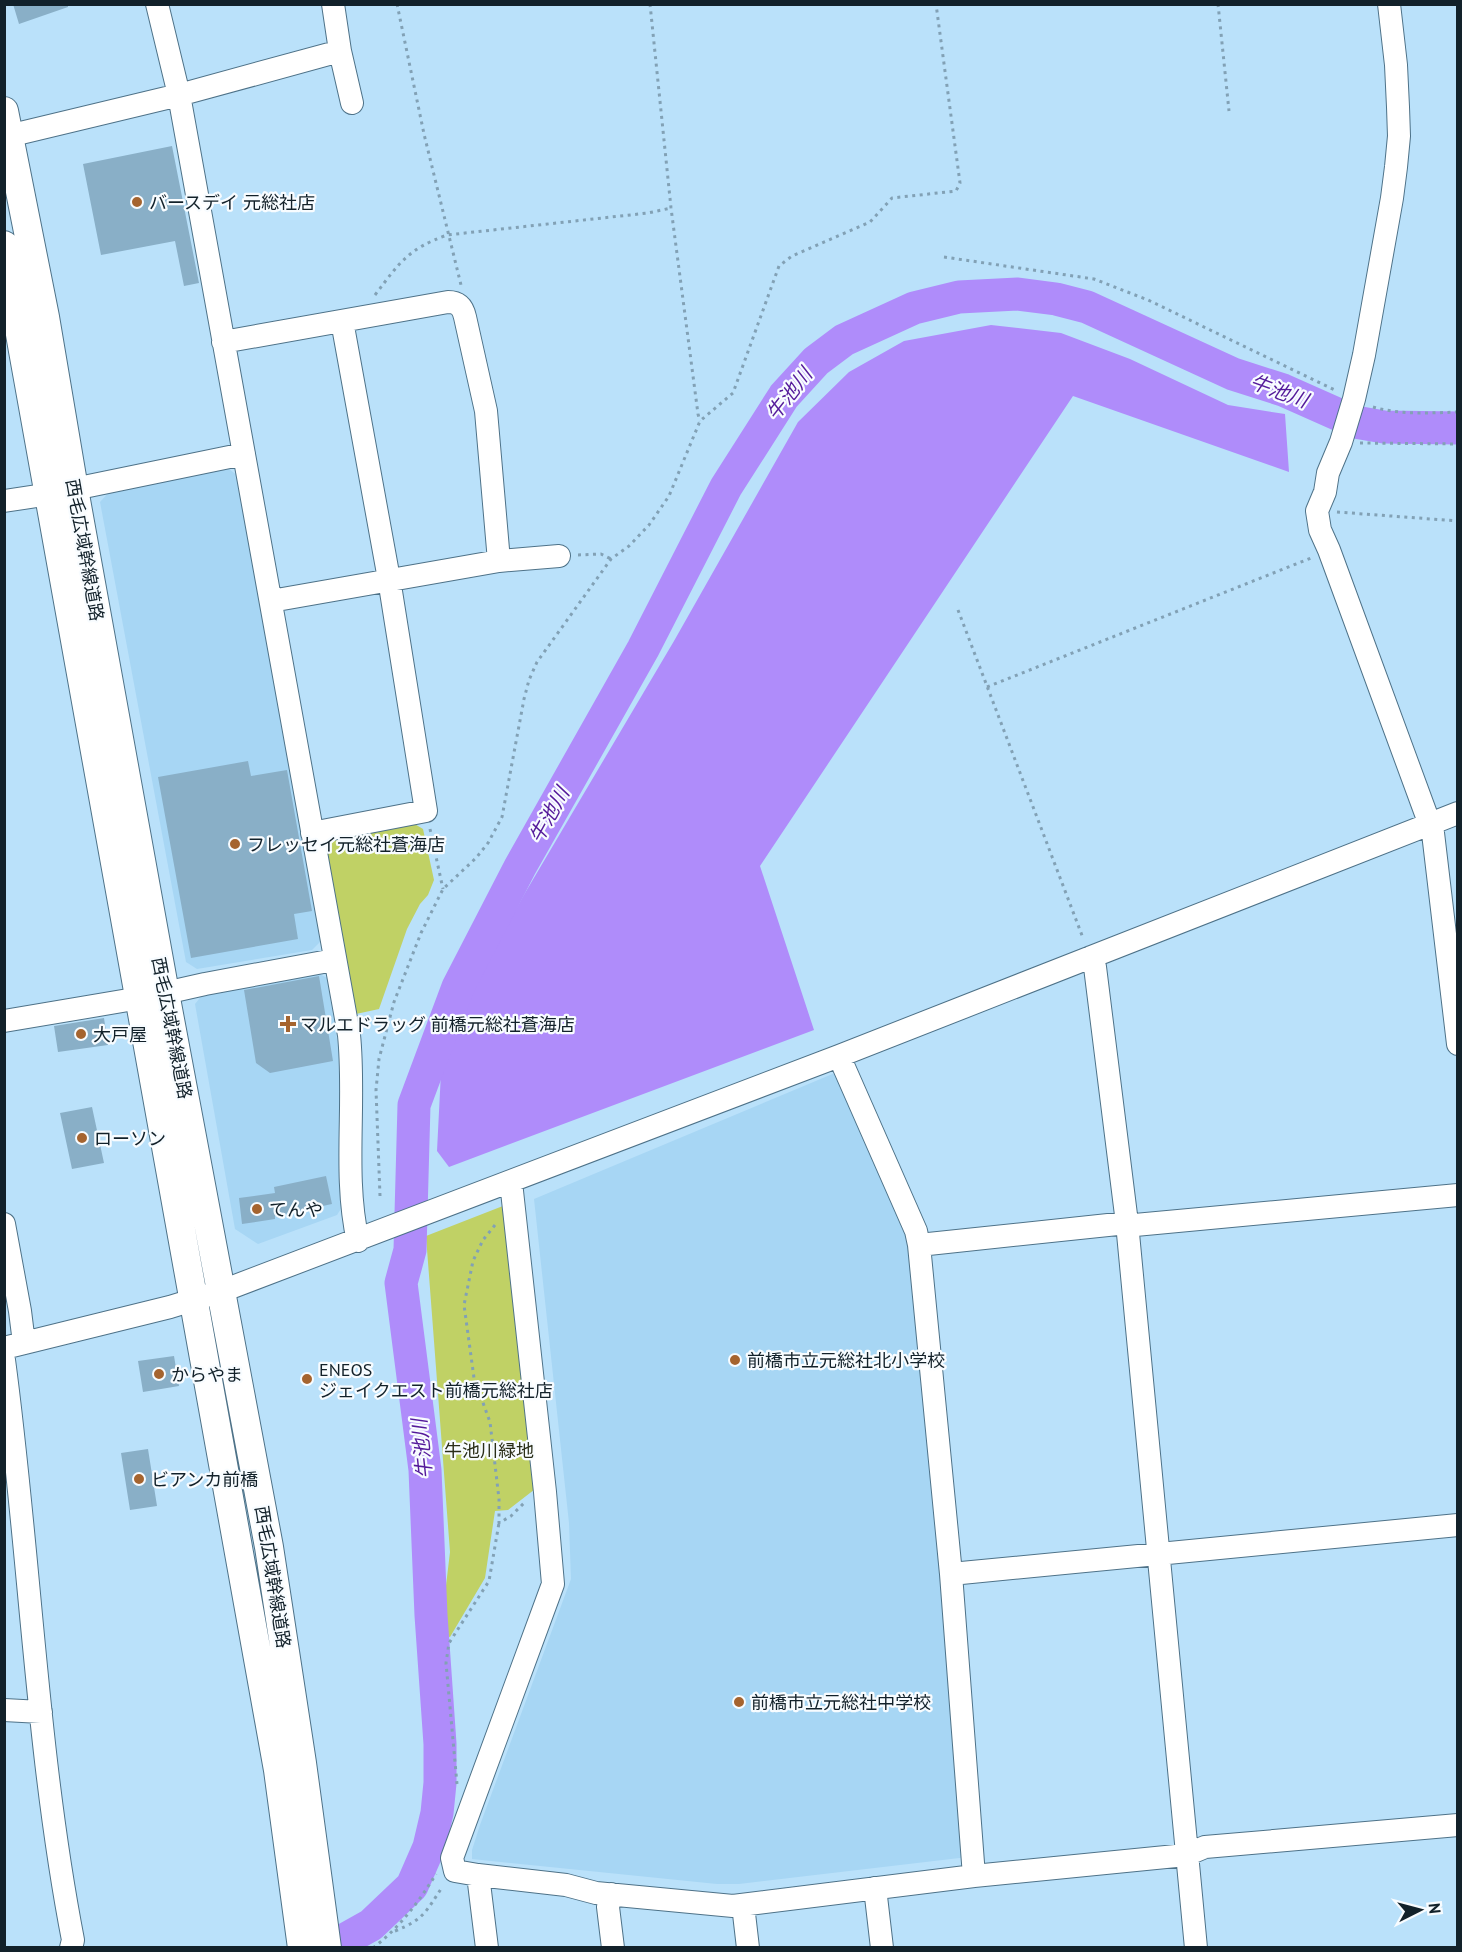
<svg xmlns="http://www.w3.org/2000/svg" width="1462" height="1952" font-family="'PT Sans','Noto Sans JP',sans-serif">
<rect width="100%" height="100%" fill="#bae1fa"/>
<path fill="#a7d6f4" d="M 229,469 L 238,476 L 322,940 L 312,950 L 197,969 L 186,962 L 100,502 L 110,491 Z
M 318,973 L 327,978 L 339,1052 L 342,1207 L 337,1215 L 258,1244 L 235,1229 L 195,1004 L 203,994 Z
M 842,1070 L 907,1231 L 968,1857 L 739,1884 L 717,1884 L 472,1859 L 472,1850 L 480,1825 L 571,1579 L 569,1523 L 534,1199 Z"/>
<path fill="#c0d165" d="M 413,823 L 423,829 L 434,880 L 428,895 L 420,904 L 407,929 L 379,1009 L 356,1014 L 327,850 L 333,840 Z
M 508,1204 L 539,1486 L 508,1510 L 495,1511 L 485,1578 L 450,1637 L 443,1635 L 442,1619 L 450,1552 L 426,1236 Z"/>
<path fill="#af8cfa" d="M 991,325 L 1061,333 L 1130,359 L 1228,405 L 1285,414 L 1289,472 L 1073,396 L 760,866 L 814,1030 L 449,1167 L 437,1151 L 441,1072 L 472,989 L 525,893 L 674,641 L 798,422 L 849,372 L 904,341 Z"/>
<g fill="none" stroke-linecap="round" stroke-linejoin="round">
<path stroke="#af8cfa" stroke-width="33" d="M 330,1948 L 371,1925 L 412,1886 L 429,1847 L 437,1813 L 440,1783 L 440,1744 L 431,1615 L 425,1470 L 401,1283 L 410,1250 L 414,1105 L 458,987 L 520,867 L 643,649 L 726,487 L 784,396 L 816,361 L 844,340 L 914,308 L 959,297 L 1018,294 L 1056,299 L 1087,307 L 1233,374 L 1283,390 L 1355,422 L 1384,427 L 1458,428"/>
</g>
<path fill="#89afc7" d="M 13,4 L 68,4 L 68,7 L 19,24 Z
M 172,146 L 199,283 L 184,286 L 175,241 L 101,255 L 83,164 Z
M 248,761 L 251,776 L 287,770 L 312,911 L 294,914 L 298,939 L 191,958 L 158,777 Z
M 319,976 L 333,1061 L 270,1073 L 256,1063 L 244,990 Z
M 104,1018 L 108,1045 L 58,1052 L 54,1026 Z
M 92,1107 L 104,1163 L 72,1169 L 60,1113 Z
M 326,1176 L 332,1204 L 275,1216 L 275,1219 L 242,1224 L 239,1198 L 275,1193 L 274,1187 Z
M 174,1356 L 179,1386 L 143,1392 L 138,1361 Z
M 148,1449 L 157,1506 L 130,1510 L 121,1453 Z"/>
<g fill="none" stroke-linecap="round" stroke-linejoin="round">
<defs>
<path id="minor" d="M 157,4 L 179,95 L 349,1035 C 356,1102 343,1176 358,1241
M 1389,4 L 1396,65 L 1398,107 L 1399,136 L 1396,167 L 1392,198 L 1364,355 L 1354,399 L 1341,442 L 1328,473 L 1325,492 L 1317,511 L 1320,530 L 1329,550 L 1433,833 L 1458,1044
M 340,51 L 352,103
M 4,137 L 179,95 L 340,51 L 333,4
M 223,342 L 448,302 C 459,302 463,308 465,317 L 486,411 L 499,561
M 74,489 L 244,454
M 4,501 L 50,494
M 271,601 L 499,561 L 559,556
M 312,833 L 426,811 L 389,579 L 342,321
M 1091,957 L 1095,967 L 1127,1223 L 1196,1948
M 165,993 L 205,984 L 334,960
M 4,1021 L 140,998
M 511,1182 L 545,1492 L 553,1584 L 452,1858 L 455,1871 L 478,1875 L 566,1885 L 596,1893 L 733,1906 L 974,1876 L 951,1574 L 919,1245 L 916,1231 L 839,1056
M 4,1224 L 20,1311 L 24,1343
M 919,1245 L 1127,1223 L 1135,1225 L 1458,1195
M 4,1348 L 170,1307 L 222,1291 L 839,1056 L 1458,813
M 4,1360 C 30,1553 36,1749 73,1940 L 71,1948
M 951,1574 L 1458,1525
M 4,1710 L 41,1712
M 478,1875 L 487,1948
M 974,1876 L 1186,1855 L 1205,1847 L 1458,1825
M 875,1888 L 882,1948
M 611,1894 L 608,1907 L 613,1948
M 743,1905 L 748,1948"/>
<path id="major" d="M 4,111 L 45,317 L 74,489 L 165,993 L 269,1547 L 302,1763 L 327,1948
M 4,245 L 278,1770 L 302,1948"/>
</defs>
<use href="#minor" stroke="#4e7288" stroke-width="24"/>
<use href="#major" stroke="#4e7288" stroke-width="30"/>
<path stroke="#82a1b5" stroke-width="3" stroke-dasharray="3 4.5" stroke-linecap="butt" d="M 397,4 L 424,134 L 461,285
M 650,4 L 671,208 L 698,414 L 700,421
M 1218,4 L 1229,111
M 944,257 L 1094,279 L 1148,300 L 1337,391
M 375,295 C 400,262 408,249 447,235 L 648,213 L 671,208
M 1373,407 C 1401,415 1429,413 1458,412
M 1360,443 L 1458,444
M 1337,512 L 1458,521
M 578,555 L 601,554 L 611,559
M 958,610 L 1083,938
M 987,687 L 1311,558
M 430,829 L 443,889
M 380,1196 L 376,1090 L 379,1059 L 394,1002 L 421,933 L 443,889 L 476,858 L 488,843 L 502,817 L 524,699 L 529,680 L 537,662 L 611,559 L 629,546 L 649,525 L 669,496 L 700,421 L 733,393 L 779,266 L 792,256 L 870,222 L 892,198 L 956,191 L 960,183 L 936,4
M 495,1225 L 483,1240 L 473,1261 L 464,1305 L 474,1378 L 490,1422 L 499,1499 L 499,1523 L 511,1516 L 526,1501
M 457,1784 L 446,1663 L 449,1643 L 489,1581 L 499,1523
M 395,1931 C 425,1919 426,1911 443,1886
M 373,1948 C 400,1927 418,1903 436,1874"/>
<use href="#minor" stroke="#fff" stroke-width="22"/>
<use href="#major" stroke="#fff" stroke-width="28"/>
</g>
<g fill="#a5642f" stroke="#f8fcff" stroke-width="2">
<circle cx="137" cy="202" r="6"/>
<circle cx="235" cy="844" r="6"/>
<path d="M285 1015h6v6h6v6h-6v6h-6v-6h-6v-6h6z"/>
<circle cx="81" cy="1034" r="6"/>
<circle cx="82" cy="1138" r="6"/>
<circle cx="257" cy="1209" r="6"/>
<circle cx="735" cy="1360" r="6"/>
<circle cx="159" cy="1374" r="6"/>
<circle cx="307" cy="1379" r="6"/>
<circle cx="139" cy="1479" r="6"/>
<circle cx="739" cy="1702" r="6"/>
</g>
<g text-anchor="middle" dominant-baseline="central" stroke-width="4.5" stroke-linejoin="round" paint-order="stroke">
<g font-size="18" fill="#12212a" stroke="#f8fcff" text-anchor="start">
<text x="149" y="202">バースデイ 元総社店</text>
<text x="247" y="844">フレッセイ元総社蒼海店</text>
<text x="300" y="1024">マルエドラッグ 前橋元総社蒼海店</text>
<text x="93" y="1034">大戸屋</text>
<text x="94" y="1138">ローソン</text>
<text x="269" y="1209">てんや</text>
<text x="747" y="1360">前橋市立元総社北小学校</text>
<text x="319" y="1369">ENEOS<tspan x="319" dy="21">ジェイクエスト前橋元総社店</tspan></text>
<text x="171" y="1374">からやま</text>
<text x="151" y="1479">ビアンカ前橋</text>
<text x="751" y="1702">前橋市立元総社中学校</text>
</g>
<g font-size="18" fill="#12212a" stroke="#f8fcff">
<text transform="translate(85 550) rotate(80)">西毛広域幹線道路</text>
<text transform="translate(172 1028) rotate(79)">西毛広域幹線道路</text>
<text transform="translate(273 1577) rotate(81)">西毛広域幹線道路</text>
</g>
<g font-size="18" fill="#2a2e18" stroke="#f8fcff">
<text x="489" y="1450">牛池川緑地</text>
</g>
<g font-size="20" font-style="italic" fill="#541a9a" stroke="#f8fcff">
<text transform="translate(1279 391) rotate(20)">牛池川</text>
<text transform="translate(789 394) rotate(-52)">牛池川</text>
<text transform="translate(549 815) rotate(-61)">牛池川</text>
<text transform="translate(422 1449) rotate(-96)">牛池川</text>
</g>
</g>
<rect width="1462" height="1952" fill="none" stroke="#12212a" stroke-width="12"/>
<g transform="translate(1420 1910) rotate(84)" stroke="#f8fcff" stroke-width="4.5" paint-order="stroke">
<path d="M0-4.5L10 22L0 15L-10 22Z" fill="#12212a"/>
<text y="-9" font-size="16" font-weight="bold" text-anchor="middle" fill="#12212a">N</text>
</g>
</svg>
